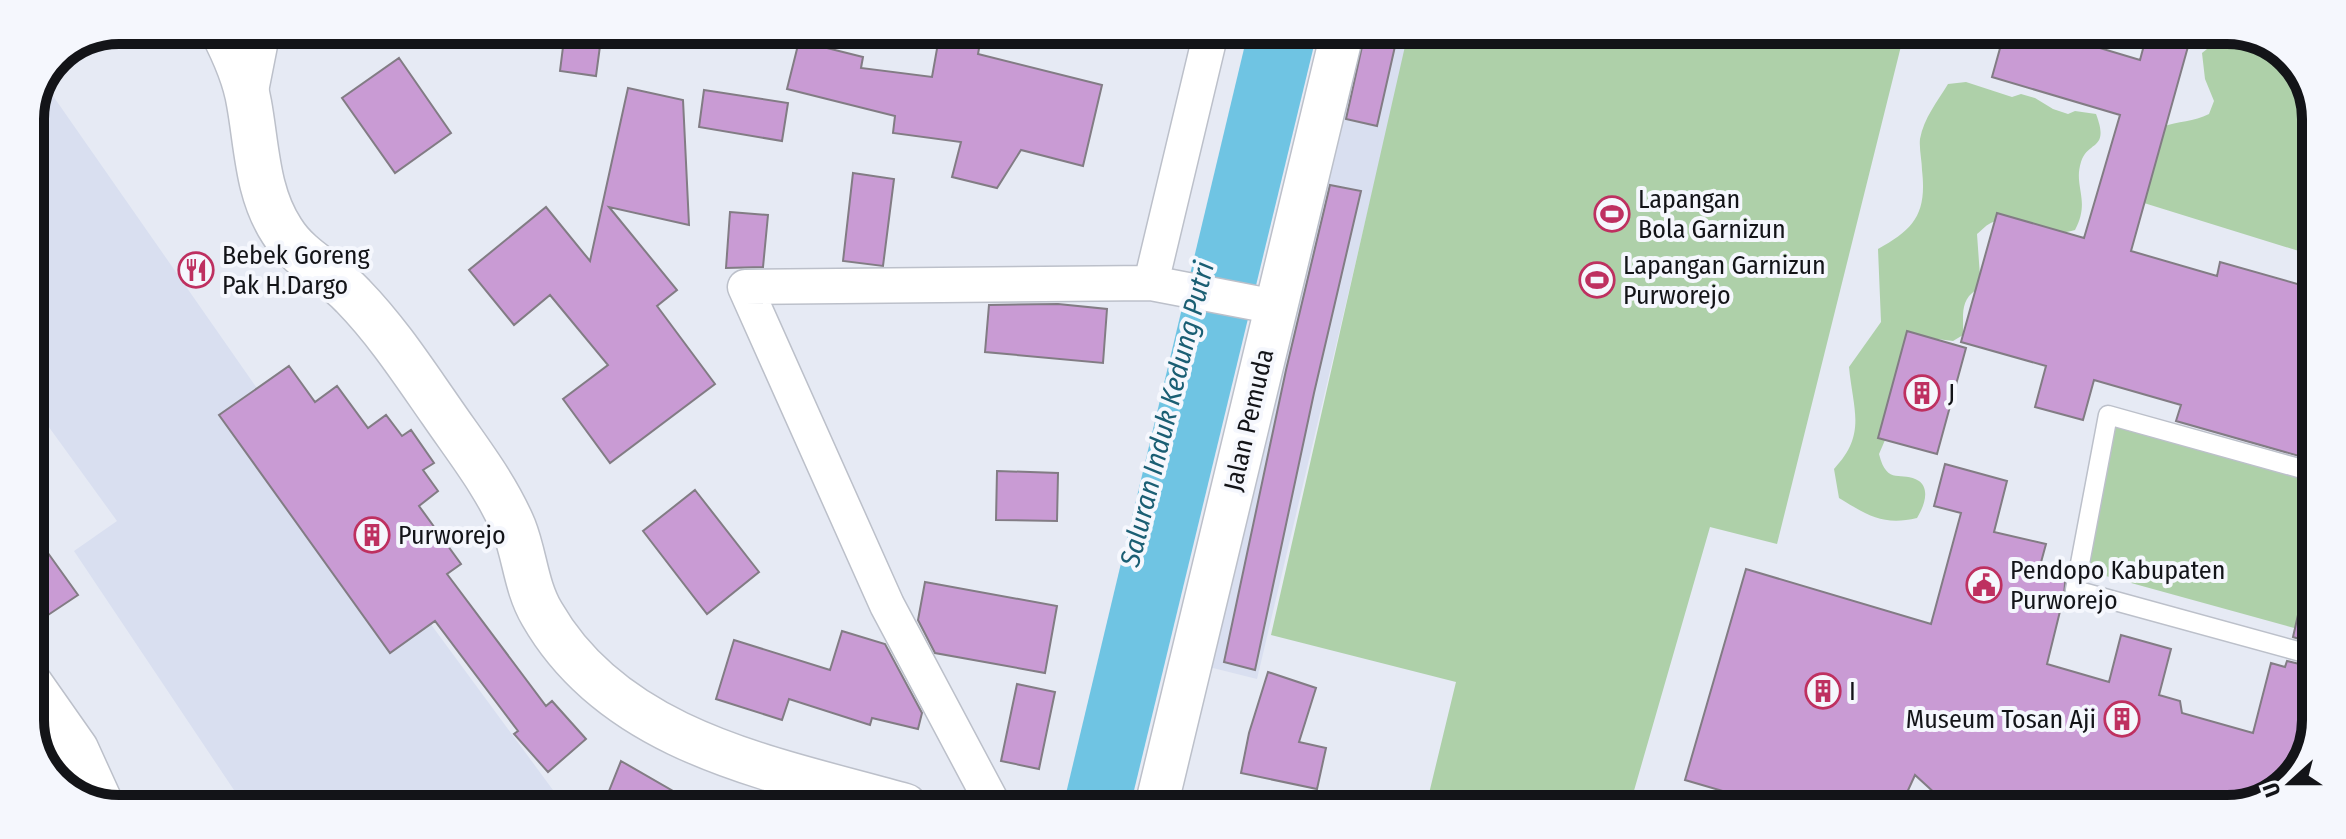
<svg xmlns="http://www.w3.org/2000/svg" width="2346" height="839" font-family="'Fira Sans Condensed',sans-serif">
<rect width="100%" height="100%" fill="#e6eaf4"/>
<path fill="#d9dff0" d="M 1355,33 L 1410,33 L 1257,679 L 1205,666 Z
M 44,83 L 254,384 L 564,805 L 244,805 L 74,551 L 117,521 L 30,401 L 30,213 L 36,208 L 30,200 L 30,114 Z"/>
<path fill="#aed0a9" d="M 1408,33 L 1904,34 L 1777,544 L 1710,527 L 1629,808 L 1426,806 L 1456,682 L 1271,635 Z
M 2218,35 L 2255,35 L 2297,65 L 2316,113 L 2315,256 L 2144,203 L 2162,127 C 2178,121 2194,122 2209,114 L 2214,101 L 2205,79 L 2202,53 L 2212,45 Z
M 1966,82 L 2012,97 L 2021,94 L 2035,98 L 2053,109 L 2068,114 L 2075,111 L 2096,114 C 2110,151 2088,140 2081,162 C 2073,187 2091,200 2075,230 C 2046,240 2020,215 1993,222 C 1987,224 1982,230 1977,234 L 1980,276 L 1976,290 C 1959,301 1964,317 1963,335 L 1953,341 L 1929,338 L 1879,454 C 1887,487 1902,470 1919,481 C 1931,490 1923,508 1917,518 C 1883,526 1867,515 1839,498 L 1834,469 C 1867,434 1853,410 1849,367 L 1881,322 L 1878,249 C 1914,229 1927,214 1922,170 C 1922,161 1919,149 1920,139 C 1924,118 1937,102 1948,84 Z
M 2111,421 L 2313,482 L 2312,633 L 2084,570 Z"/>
<path fill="#6fc4e3" d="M 1248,32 L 1317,33 L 1130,807 L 1063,806 Z"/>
<path fill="#c99bd4" stroke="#827c84" stroke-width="2" d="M 565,31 L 602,31 L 596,76 L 560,71 Z
M 940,32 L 982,32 L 978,54 L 1102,85 L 1083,166 L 1021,150 L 997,188 L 952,177 L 961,142 L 893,133 L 895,116 L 787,89 L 799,41 L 863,57 L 861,68 L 932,77 Z
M 1365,33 L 1398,33 L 1377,126 L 1346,119 Z
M 2004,34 L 2053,34 L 2140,60 L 2147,34 L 2157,34 L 2189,43 L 2131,251 L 2217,276 L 2220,262 L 2315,289 L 2313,460 L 2176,421 L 2181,405 L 2094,380 L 2083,420 L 2035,407 L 2046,366 L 1961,342 L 1997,213 L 2084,238 L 2120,115 L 1992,77 Z
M 399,58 L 451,133 L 395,173 L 342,98 Z
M 628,88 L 683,100 L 689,225 L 609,207 L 677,290 L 657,306 L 715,384 L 610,463 L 563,399 L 608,365 L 550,295 L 514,325 L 469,270 L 546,207 L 590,261 Z
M 704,90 L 788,103 L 782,141 L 699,127 Z
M 853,173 L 894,179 L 883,266 L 843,261 Z
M 1330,185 L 1361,191 L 1314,393 L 1255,670 L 1224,662 L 1286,370 Z
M 730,212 L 768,215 L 763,267 L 726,268 Z
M 1058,304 L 1107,309 L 1103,363 L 985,352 L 989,305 Z
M 1907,331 L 1966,348 L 1937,454 L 1878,438 Z
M 289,366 L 315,402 L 337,386 L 368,428 L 386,415 L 402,436 L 411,430 L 434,463 L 423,470 L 438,491 L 419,506 L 461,564 L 447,574 L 546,706 L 552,701 L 586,739 L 548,772 L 514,734 L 518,731 L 435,621 L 390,653 L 219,415 Z
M 1945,464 L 2007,481 L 1994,532 L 2046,544 L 2040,566 L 2066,572 L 2064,595 L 2047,664 L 2109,682 L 2121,635 L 2171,649 L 2159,695 L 2180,701 L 2182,713 L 2253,733 L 2271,663 L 2285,667 L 2287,661 L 2312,667 L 2311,748 L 2281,791 L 2227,809 L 1951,808 L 1915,775 L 1900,808 L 1781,808 L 1685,780 L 1746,569 L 1931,624 L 1961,513 L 1934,506 Z
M 997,471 L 1058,473 L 1057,521 L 996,520 Z
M 695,490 L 759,572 L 707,614 L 643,531 Z
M 30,528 L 78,595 L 30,627 Z
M 925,582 L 1057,606 L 1045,673 L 935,653 L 918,620 Z
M 2300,606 L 2312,607 L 2312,643 L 2293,637 Z
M 842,631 L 885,644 L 922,713 L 918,729 L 872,718 L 870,725 L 789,699 L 782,720 L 716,699 L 734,640 L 830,670 Z
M 1268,672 L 1316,688 L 1299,742 L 1326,748 L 1317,789 L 1241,773 L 1249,733 Z
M 1017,684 L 1055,692 L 1039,769 L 1001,761 Z
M 621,761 L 699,806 L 603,806 Z"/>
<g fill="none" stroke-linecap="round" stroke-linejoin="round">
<defs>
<path id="service" d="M 2312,655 L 2075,590 L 2108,415 L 2313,472"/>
<path id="minor" d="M 249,101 L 263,30
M 1151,283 L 1276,307
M 994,806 L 887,605 L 745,287 L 1151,283 L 1211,32"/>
<path id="tertiary" d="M 30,682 L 77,749 L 102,804
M 1156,807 L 1342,33"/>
<path id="secondary" d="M 222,30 C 234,53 245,78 249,103 C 257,147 257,193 282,231 C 300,260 331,272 353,296 C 387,331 413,371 441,411 C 467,449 496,485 514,528 C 525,556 526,587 542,614 C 616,743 774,769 905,806"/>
</defs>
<use href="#service" stroke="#bcc0ca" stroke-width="21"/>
<use href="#minor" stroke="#bcc0ca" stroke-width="37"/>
<use href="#tertiary" stroke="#bcc0ca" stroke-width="45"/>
<use href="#secondary" stroke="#bcc0ca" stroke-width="47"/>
<use href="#service" stroke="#fff" stroke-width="18"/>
<use href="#minor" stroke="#fff" stroke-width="34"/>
<use href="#tertiary" stroke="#fff" stroke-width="42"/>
<use href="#secondary" stroke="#fff" stroke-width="44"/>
</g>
<defs>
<symbol id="stadium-ring" viewBox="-11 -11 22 22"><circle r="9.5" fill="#f5f7fd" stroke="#be3060" stroke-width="1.5"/><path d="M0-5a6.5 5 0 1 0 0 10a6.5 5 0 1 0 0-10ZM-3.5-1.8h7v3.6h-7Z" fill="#be3060"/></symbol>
<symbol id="restaurant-ring" viewBox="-11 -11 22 22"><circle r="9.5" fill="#f5f7fd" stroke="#be3060" stroke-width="1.5"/><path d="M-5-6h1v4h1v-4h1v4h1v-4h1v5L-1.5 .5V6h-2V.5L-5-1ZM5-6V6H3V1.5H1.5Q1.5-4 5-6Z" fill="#be3060"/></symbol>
<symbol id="building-ring" viewBox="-11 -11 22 22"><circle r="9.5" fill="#f5f7fd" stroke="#be3060" stroke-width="1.5"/><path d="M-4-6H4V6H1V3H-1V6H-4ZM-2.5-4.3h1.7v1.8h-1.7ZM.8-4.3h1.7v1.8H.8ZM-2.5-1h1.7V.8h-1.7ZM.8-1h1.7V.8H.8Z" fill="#be3060"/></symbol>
<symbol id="civic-ring" viewBox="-11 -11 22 22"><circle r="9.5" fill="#f5f7fd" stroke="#be3060" stroke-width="1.5"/><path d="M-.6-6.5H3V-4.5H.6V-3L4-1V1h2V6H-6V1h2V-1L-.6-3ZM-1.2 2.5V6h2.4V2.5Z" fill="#be3060"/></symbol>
</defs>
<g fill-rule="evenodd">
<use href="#stadium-ring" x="1592" y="194" width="40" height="40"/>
<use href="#restaurant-ring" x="176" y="250" width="40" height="40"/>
<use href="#stadium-ring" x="1577" y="260" width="40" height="40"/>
<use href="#building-ring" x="1902" y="373" width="40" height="40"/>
<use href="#building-ring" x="352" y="515" width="40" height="40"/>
<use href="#civic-ring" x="1964" y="565" width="40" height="40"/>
<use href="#building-ring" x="1803" y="671" width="40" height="40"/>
<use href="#building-ring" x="2102" y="699" width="40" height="40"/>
</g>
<g text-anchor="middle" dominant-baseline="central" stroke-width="8" stroke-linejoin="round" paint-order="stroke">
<g font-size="26" fill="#131418" stroke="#f5f7fd" text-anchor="start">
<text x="1638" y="199">Lapangan<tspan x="1638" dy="30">Bola Garnizun</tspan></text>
<text x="222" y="255">Bebek Goreng<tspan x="222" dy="30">Pak H.Dargo</tspan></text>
<text x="1623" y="265">Lapangan Garnizun<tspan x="1623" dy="30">Purworejo</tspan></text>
<text x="1948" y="393">J</text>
<text x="398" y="535">Purworejo</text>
<text x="2010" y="570">Pendopo Kabupaten<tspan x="2010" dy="30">Purworejo</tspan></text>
<text x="1849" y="691">I</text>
<text x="2096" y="719" text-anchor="end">Museum Tosan Aji</text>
</g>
<g font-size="26" fill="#131418" stroke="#f5f7fd">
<text transform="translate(1249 420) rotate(-77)">Jalan Pemuda</text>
</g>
<g font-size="28" font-style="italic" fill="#1a5e73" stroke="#f5f7fd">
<text transform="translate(1167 414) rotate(-76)">Saluran Induk Kedung Putri</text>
</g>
</g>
<path d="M0 0H2346V839H0ZM119 44H2227A75 75 0 0 1 2302 119V720A75 75 0 0 1 2227 795H119A75 75 0 0 1 44 720V119A75 75 0 0 1 119 44Z" fill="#f5f7fd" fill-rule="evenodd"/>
<path fill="none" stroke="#131418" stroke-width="10" d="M119 44H2227A75 75 0 0 1 2302 119V720A75 75 0 0 1 2227 795H119A75 75 0 0 1 44 720V119A75 75 0 0 1 119 44Z"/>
<g transform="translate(2290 783) rotate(249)" stroke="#f5f7fd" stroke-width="6" paint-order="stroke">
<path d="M0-6L14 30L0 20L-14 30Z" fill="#131418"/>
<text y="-12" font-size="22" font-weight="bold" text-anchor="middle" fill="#131418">U</text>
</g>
</svg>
